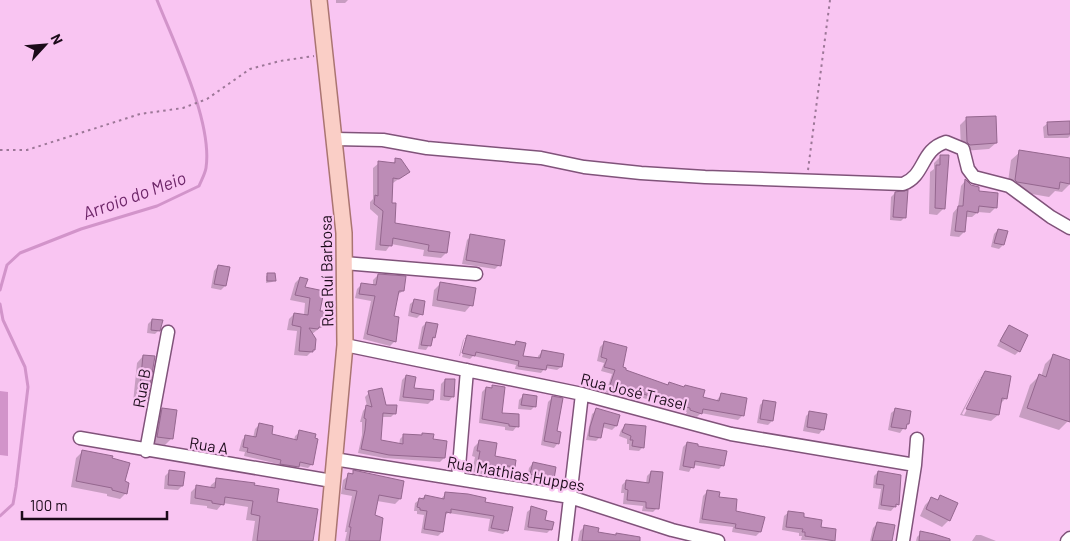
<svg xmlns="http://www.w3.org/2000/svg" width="1070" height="541" font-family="Barlow,sans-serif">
<rect width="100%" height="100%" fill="#f9c5f2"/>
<path fill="#d294ca" d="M 0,391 L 8,392 L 8,456 L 0,455 Z"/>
<path fill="#0003" fill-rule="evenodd" d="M 336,0 L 348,0 L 345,3 L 336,3 Z
M 967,118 L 996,143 L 989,149 L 963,151 L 961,149 L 960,125 Z
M 1070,122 L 1070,136 L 1068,138 L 1044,138 L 1043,127 L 1048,123 Z
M 1020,152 L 1070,160 L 1070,184 L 1062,192 L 1055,191 L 1049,197 L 1008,190 L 1007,189 L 1011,160 Z
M 941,156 L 944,208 L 937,215 L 929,214 L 930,172 L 934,169 L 934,163 Z
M 396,160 L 408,172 L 393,183 L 391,204 L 393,224 L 446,253 L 441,258 L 423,256 L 424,250 L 391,244 L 386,251 L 375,250 L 378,216 L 370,209 L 370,202 L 373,199 L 373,168 L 379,163 L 392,164 Z
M 965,181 L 996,207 L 990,213 L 978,212 L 972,217 L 965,217 L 964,232 L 959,237 L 950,236 L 953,213 L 958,207 L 961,186 Z
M 895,193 L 905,217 L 901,221 L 890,220 L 891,197 Z
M 998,230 L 1003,245 L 999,249 L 991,247 L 994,234 Z
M 471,236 L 499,265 L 495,269 L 462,264 L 467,240 Z
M 218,266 L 225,286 L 221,290 L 211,288 L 214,271 Z
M 268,275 L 274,281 L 272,282 L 266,283 L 266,276 Z
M 378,275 L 403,291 L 397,295 L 392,317 L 395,341 L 390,346 L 363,339 L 371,301 L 355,298 L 357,289 L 362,284 L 373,286 L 373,280 Z
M 300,278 L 303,288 L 322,292 L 318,312 L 321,327 L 312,334 L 314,349 L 307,356 L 294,355 L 297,331 L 287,330 L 289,319 L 294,314 L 304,315 L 305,303 L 290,300 L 295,283 Z
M 441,283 L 471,305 L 465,312 L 432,306 L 434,290 Z
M 415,300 L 421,314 L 417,318 L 408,316 L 410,304 Z
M 152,320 L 159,330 L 155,334 L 147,333 L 148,324 Z
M 426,323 L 434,337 L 426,350 L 418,349 L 422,327 Z
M 1009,327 L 1019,351 L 1015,355 L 997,346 L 1005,331 Z
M 467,336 L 513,346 L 517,342 L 522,357 L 538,359 L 538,356 L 542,352 L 561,367 L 557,370 L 545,368 L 541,373 L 515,369 L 516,365 L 473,356 L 470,359 L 462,357 L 467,339 L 464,339 Z
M 464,339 L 460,356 L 459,356 L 463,340 Z
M 604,343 L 624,371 L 667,386 L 669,383 L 683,388 L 701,398 L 716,401 L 721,395 L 745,399 L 742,416 L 738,420 L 701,413 L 697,417 L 686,414 L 687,412 L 618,390 L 613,395 L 606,392 L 612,374 L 601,371 L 604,363 L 597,361 L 600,347 Z
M 1054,355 L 1070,361 L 1070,414 L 1068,421 L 1059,430 L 1019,417 L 1030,385 L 1039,376 L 1041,377 L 1045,364 Z
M 143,356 L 146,397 L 140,404 L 133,403 L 137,363 Z
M 986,373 L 1006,398 L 1000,404 L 998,415 L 991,421 L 960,415 L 979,379 ZM 980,378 L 983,378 L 964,415 L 962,414 Z
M 406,376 L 413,390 L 432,400 L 428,404 L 399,401 L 402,380 Z
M 445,380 L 453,396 L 449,401 L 440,400 L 441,384 Z
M 493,386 L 501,414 L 517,426 L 513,431 L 505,430 L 505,427 L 479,423 L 482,392 L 486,388 L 490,389 Z
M 369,393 L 395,413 L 391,417 L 381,417 L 379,441 L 399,445 L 400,439 L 404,435 L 420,436 L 423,434 L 432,440 L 444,458 L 440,462 L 384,458 L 358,453 L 362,435 L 362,422 L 360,422 L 363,411 L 367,406 L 365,397 Z
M 523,396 L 535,406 L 531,410 L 518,409 L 519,400 Z
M 552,398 L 555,432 L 558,443 L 554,448 L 541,445 L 548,402 Z
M 764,401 L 772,421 L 768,425 L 757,423 L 760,405 Z
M 163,409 L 172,438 L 165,445 L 151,443 L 156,416 Z
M 896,409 L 905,426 L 900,433 L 888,430 L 891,413 Z
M 597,410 L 619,416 L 616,426 L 612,430 L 602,427 L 600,437 L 596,441 L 586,440 L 592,414 Z
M 810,412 L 823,429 L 819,434 L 803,431 L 806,416 Z
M 259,425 L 270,435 L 294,441 L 295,436 L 300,432 L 312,464 L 308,468 L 298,466 L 293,471 L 277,468 L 278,464 L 244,456 L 245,452 L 239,451 L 242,440 L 246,436 L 253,438 L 255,429 Z
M 625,426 L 643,447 L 639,451 L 629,450 L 629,444 L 627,444 L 627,439 L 619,436 L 621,430 Z
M 480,441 L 494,457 L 513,467 L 508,473 L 497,471 L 492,476 L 472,472 L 475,457 L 472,456 L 474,447 Z
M 687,443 L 696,447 L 723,465 L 719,469 L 693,465 L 689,472 L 679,470 L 683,447 Z
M 82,452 L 124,482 L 126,493 L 120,499 L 107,496 L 107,494 L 71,487 L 76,458 Z
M 533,463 L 553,479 L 548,483 L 527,478 L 529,468 Z
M 169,472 L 182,486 L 178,490 L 164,489 L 165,476 Z
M 354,472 L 400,499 L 395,504 L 377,501 L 374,516 L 378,541 L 345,541 L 347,532 L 345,532 L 352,496 L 341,494 L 343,480 Z
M 651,472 L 657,508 L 653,512 L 642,511 L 643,506 L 623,504 L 624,493 L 621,493 L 622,485 L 626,481 L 646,484 L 647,476 Z
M 878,472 L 897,504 L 891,511 L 878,509 L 881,489 L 873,488 L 874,476 Z
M 217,480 L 253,486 L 276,503 L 306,541 L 252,541 L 255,521 L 246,520 L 248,507 L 223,503 L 217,510 L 207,508 L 207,506 L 190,504 L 191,492 L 197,486 L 210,488 L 211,485 Z
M 707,492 L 717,498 L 760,532 L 756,536 L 732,532 L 733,527 L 699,523 L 703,496 Z
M 446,493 L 484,503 L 507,530 L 503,534 L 488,531 L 490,519 L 448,513 L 444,516 L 442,532 L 438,536 L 421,533 L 424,515 L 417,514 L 417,511 L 414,511 L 415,503 L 425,496 L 441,499 Z
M 941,496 L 949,520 L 942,527 L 920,516 L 925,505 L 932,498 L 936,501 Z
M 532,508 L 551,529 L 547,533 L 524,530 L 527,512 Z
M 789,512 L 819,528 L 835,530 L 833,541 L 801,540 L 802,536 L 799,536 L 799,533 L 782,530 L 784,516 Z
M 877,524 L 891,541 L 870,541 L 873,528 Z
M 585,526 L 597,533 L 614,536 L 617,534 L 628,541 L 578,541 L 580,531 Z
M 921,533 L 934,535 L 951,541 L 916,541 L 917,537 Z
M 976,535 L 981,535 L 996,541 L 972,541 Z"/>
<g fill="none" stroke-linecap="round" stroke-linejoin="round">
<path stroke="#d294ca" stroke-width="3" d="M 0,290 L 7,265 L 20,253 L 81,229 L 157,206 L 199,186 C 201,181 205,174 206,168 C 213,122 174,43 157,0
M 0,304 L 3,320 L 25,367 L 28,387 L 16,487 L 13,504 L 0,516"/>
</g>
<path fill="#bc8cb6" stroke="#95678f" d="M 996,116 L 997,143 L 970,145 L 967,142 L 966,117 Z
M 1070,121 L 1070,134 L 1048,135 L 1047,122 Z
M 1019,150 L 1070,158 L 1070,184 L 1060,182 L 1059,189 L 1017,182 L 1015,180 Z
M 940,155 L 949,155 L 945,209 L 935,208 L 936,165 L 940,165 Z
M 395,158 L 401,159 L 410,172 L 399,179 L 393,178 L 392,203 L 396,203 L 395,223 L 450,232 L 447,253 L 428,251 L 429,245 L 393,238 L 392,246 L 380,245 L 383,211 L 374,204 L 375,195 L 378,196 L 378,161 L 395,163 Z
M 965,179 L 971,185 L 979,187 L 979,191 L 998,193 L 997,208 L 979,206 L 978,213 L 967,211 L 965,232 L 955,231 L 958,206 L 963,206 Z
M 908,190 L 906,218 L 893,217 L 895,192 Z
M 998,229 L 1008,231 L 1004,245 L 994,243 Z
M 470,234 L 505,240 L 501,266 L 466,260 Z
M 218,265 L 230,267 L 226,286 L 214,284 Z
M 267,273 L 275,273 L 276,281 L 267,281 Z
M 378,274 L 406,276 L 404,291 L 399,291 L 394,316 L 399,317 L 396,342 L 367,334 L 375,296 L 359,294 L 361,283 L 376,285 Z
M 300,277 L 308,279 L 305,287 L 324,291 L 320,311 L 324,311 L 322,327 L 319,327 L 318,329 L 309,328 L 316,339 L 315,350 L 313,350 L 313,352 L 299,351 L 301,327 L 292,325 L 294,313 L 308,315 L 310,298 L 295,295 Z
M 440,282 L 476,288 L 473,306 L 437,300 Z
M 414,299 L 425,301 L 423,315 L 411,312 Z
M 152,319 L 163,320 L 160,331 L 151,330 Z
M 426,322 L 438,324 L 435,338 L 433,337 L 431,346 L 421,345 Z
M 1009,325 L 1028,335 L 1020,352 L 1000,341 Z
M 467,335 L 515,345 L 516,341 L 526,343 L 523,356 L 540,358 L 542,350 L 564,354 L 562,367 L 547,365 L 546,370 L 518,366 L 519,361 L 476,352 L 475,356 L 462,353 Z
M 604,341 L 627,347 L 623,367 L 626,368 L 626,370 L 668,385 L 669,382 L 684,387 L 685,385 L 705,390 L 703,397 L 719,401 L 721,393 L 747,398 L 744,416 L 703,409 L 702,414 L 690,410 L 690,408 L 676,405 L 620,386 L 619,391 L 609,388 L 615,370 L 604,367 L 607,359 L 601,357 Z
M 1053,354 L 1070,360 L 1070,422 L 1027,408 L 1039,374 L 1046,377 Z
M 143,355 L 155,356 L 148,398 L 139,397 Z
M 985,371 L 1011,376 L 1007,399 L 1002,398 L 999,415 L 966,409 Z
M 406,375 L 416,377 L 414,388 L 434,390 L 433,400 L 403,397 Z
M 445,379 L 455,379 L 454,397 L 444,396 Z
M 492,385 L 505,387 L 502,413 L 519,414 L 519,427 L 509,426 L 509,424 L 482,419 L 486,387 L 492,388 Z
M 382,388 L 386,405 L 397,405 L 396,414 L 383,413 L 381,440 L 403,444 L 403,434 L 422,435 L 422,433 L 434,434 L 433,439 L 447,441 L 445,458 L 389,455 L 361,449 L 365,430 L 366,419 L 364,418 L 366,405 L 372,407 L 368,391 Z
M 523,394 L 537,396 L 536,407 L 521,405 Z
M 552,396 L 563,398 L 557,431 L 561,432 L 559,444 L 544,441 Z
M 763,400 L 776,402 L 773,421 L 760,419 Z
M 162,408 L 177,410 L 173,439 L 157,437 Z
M 596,408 L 620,415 L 617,426 L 604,423 L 601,438 L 589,436 L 590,427 Z
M 895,408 L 911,411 L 909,424 L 907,424 L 906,429 L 891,427 Z
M 809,411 L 827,414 L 824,430 L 807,427 Z
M 259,423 L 273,426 L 272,434 L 297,440 L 299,430 L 316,434 L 315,438 L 318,439 L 313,465 L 300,462 L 299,467 L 280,464 L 281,460 L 247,452 L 248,448 L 243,447 L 245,435 L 256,437 Z
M 625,424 L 646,426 L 644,448 L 632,446 L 633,440 L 630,440 L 631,436 L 622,432 Z
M 479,440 L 497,443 L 495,456 L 516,460 L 515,467 L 500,465 L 499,471 L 477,467 L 480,451 L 477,451 Z
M 687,442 L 698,444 L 698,446 L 727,451 L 724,466 L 695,461 L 694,468 L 683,466 Z
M 82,450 L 113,456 L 112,458 L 130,463 L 125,481 L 129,483 L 127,494 L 112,490 L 112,488 L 76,481 Z
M 533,462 L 556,467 L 554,479 L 530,474 Z
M 169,470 L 185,472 L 183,486 L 168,485 Z
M 353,470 L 404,481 L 401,499 L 379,495 L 375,515 L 383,518 L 380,541 L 349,541 L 351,527 L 349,527 L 357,491 L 345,489 L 348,473 L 353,474 Z
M 651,471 L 663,472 L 659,509 L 646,508 L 646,502 L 627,500 L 628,490 L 625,489 L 626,480 L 649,483 Z
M 878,471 L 901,475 L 899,505 L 896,504 L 896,507 L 881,505 L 884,485 L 876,484 Z
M 216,478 L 255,483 L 254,485 L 279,489 L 277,502 L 318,509 L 313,541 L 257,541 L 260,516 L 251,514 L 253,501 L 225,497 L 224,505 L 212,503 L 212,501 L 195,498 L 196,485 L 215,488 Z
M 707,490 L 720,492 L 719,497 L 737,499 L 736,511 L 765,517 L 761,532 L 735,528 L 736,524 L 702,519 Z
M 445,492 L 468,494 L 486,498 L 485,502 L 513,507 L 508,531 L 491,528 L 494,516 L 451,509 L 451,513 L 446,512 L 443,532 L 424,529 L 427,511 L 420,510 L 420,508 L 417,507 L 419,498 L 424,499 L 425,495 L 444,499 Z
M 940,495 L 958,503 L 950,521 L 926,509 L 931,497 L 938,500 Z
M 531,506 L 547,511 L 545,520 L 554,522 L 552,530 L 528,527 Z
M 788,511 L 804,513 L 804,517 L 822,520 L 821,527 L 836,529 L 835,541 L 805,536 L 805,532 L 802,532 L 803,529 L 786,527 Z
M 877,522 L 895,525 L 892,541 L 872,541 Z
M 584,525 L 599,528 L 598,532 L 616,535 L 616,533 L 640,537 L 640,541 L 582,541 Z
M 920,531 L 934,534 L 950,539 L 950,541 L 919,541 Z"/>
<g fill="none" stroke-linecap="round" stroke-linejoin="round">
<defs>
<path id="minor" d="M 335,139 L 383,140 L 427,148 L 541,158 L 584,167 L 641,173 L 705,177 L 903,184 C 926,175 920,150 946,142 L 963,149 L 968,169 L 974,177 L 1009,186 L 1051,217 L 1070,228
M 344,263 L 476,274
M 345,345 L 582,394 L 731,434 L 915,465
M 80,438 L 332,481
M 146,451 L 168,332
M 334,459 L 570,497 L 672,530 L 718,541
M 458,479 L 467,370
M 565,541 L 582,394
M 903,541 L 915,465 L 917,439
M 1067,541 L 1070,538"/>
<path id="major" d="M 319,0 L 344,233 L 345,345 L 327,541"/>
</defs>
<use href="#minor" stroke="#80537a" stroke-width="15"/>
<use href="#major" stroke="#aa7571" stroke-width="18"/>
<path stroke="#9c7797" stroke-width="2" stroke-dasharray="2.5 4" stroke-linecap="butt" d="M 0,150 L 27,150 L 140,114 L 183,108 L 207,99 L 250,69 L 280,61 L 314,56
M 808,170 L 830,0"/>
<use href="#minor" stroke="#fff" stroke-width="12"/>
<use href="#major" stroke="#facec6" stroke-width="15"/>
</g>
<g text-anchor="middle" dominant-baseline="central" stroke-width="4.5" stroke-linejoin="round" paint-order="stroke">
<g font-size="16" fill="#1c0b1a" stroke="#f9c5f2">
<text transform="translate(326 271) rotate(-91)">Rua Ruí Barbosa</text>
<text transform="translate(141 388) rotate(-80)">Rua B</text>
<text transform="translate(634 391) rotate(14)">Rua José Trasel</text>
<text transform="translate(209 445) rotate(9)">Rua A</text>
<text transform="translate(516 473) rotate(10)">Rua Mathias Huppes</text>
</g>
<g font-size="18" font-style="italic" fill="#6e2669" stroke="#f9c5f2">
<text transform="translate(134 195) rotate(-20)">Arroio do Meio</text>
</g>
</g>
<g transform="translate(45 45) rotate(64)" stroke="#f9c5f2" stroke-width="4" paint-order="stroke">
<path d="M0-4L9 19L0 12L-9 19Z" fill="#1c0b1a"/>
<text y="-8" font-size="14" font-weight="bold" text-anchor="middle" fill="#1c0b1a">N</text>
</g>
<path d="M22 511v8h145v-8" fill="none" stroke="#1c0b1a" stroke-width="2.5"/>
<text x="30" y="511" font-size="15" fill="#1c0b1a" stroke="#f9c5f2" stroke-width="4" paint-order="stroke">100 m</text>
</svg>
